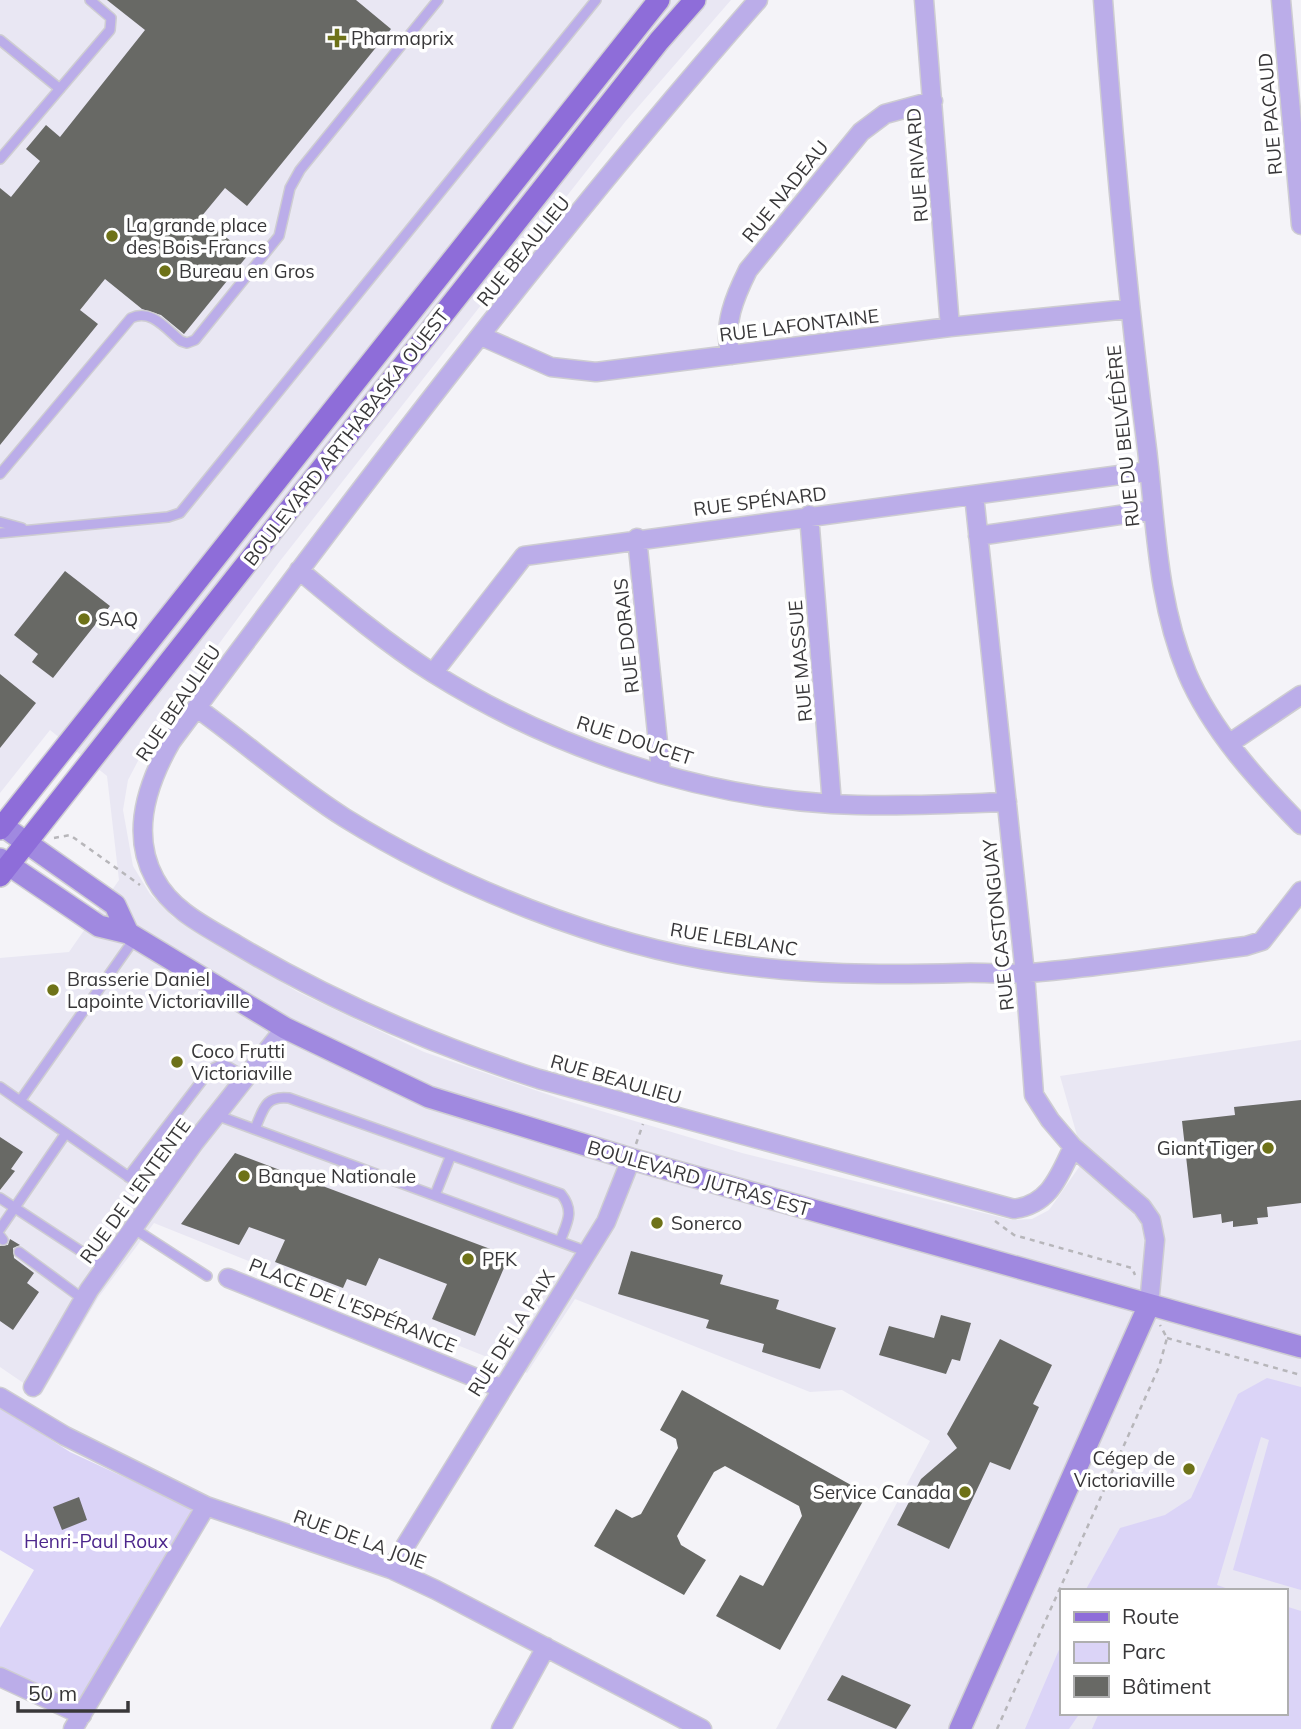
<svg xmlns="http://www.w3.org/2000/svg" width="1301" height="1729" font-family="Mulish,sans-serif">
<rect width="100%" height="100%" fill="#f4f3f8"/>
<path fill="#e9e7f3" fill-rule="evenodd" d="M 0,0 L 731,0 L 625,122 L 280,561 L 151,736 L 128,780 L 123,810 L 133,866 L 150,894 L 173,917 L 298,992 L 424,1052 L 561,1099 L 742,1153 L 1012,1220 L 1032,1219 L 1049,1210 L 1084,1160 L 1060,1076 L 1301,1040 L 1301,1729 L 776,1729 L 930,1441 L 842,1390 L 810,1392 L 575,1299 L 527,1373 L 154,1223 L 98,1298 L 41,1395 L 0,1367 L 0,958 L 69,952 L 119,880 L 107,776 L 50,730 L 0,793 ZM 1061,1591 L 1285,1591 L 1285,1713 L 1061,1713 Z"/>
<path fill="#dbd4f7" d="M 1267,1378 L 1301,1387 L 1301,1590 L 1233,1570 L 1269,1440 L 1261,1437 L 1217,1585 L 1234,1591 L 1085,1591 L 1120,1528 L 1165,1515 L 1191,1498 L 1238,1394 Z
M 0,1407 L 70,1452 L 195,1510 L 80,1706 L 0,1670 L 0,1628 L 34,1570 L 0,1550 Z
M 1285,1606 L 1301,1611 L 1301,1729 L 1092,1729 L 1099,1713 L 1285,1713 Z
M 1061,1645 L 1061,1713 L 1080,1713 L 1069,1729 L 1025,1729 Z"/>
<path fill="#686965" d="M 107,0 L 356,0 L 391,29 L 247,206 L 225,188 L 201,217 L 248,255 L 184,334 L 161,315 L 142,309 L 105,279 L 80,310 L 98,324 L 0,445 L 0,188 L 11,197 L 40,161 L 26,149 L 46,125 L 60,137 L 145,30 Z
M 65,571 L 110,606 L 53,678 L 32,662 L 38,654 L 14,635 Z
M 0,674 L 36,703 L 0,748 Z
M 1301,1100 L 1301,1203 L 1267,1207 L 1268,1217 L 1257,1218 L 1258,1224 L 1233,1227 L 1233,1221 L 1222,1223 L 1221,1214 L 1193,1218 L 1182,1121 L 1235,1115 L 1234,1107 Z
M 0,1137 L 23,1152 L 11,1169 L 15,1171 L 0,1190 Z
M 235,1153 L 509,1256 L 475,1336 L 432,1319 L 447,1284 L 379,1258 L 366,1286 L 347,1279 L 343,1288 L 275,1262 L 285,1240 L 249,1227 L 239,1245 L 181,1224 Z
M 10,1239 L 20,1245 L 13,1248 L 14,1258 L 34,1273 L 27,1283 L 39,1292 L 13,1330 L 0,1321 L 0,1246 L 8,1245 Z
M 631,1251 L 723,1275 L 720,1284 L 779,1300 L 776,1309 L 836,1328 L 820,1369 L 762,1352 L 764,1344 L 706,1328 L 709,1320 L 618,1294 Z
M 941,1315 L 971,1323 L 960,1361 L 952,1359 L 946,1374 L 879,1355 L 889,1326 L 934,1338 Z
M 1000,1339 L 1052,1365 L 1033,1404 L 1039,1407 L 1010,1470 L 990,1462 L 949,1549 L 897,1525 L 921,1479 L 957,1448 L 947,1434 Z
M 682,1390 L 867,1494 L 780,1650 L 716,1616 L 740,1575 L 763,1586 L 802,1516 L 799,1506 L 725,1466 L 714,1472 L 677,1536 L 681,1545 L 706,1560 L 684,1595 L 594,1546 L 616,1509 L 632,1518 L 641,1514 L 678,1448 L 676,1439 L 660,1430 Z
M 79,1497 L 87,1520 L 62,1530 L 53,1507 Z
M 842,1675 L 911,1705 L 896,1729 L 827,1700 Z"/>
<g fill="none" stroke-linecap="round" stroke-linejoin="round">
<defs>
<path id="service" d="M 0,40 L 60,89
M 0,159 L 110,30 L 111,18 L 90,0
M 0,474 L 131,318 C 151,308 166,329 181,341 L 187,343 L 195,340 L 279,236 L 290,188 L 300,170 L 438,0
M 0,522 L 22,528
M 0,533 L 168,517 L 180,513 L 596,0
M 135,938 L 20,1101 L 156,1196
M 0,1087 L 20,1101
M 216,1115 L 588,1252
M 255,1129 C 263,1110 265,1095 289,1098 L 561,1194 C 575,1211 567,1223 560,1241
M 128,1177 L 210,1070 L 223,1064 L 246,1077
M 435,1195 L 451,1155
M 0,1198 L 105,1267
M 133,1228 L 207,1276
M 0,1229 L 66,1133
M 0,1236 L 3,1240
M 19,1252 L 83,1299"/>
<path id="minor" d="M 758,0 C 550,237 359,489 171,742 C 148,782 130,834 155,879 C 172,911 207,927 237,945 C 333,1002 433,1045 539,1079 L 1014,1209 C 1050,1204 1059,1176 1073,1147
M 924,0 L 950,327
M 1103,0 C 1114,150 1128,300 1147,449 C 1156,525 1157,601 1187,673 C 1211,730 1258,781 1301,825
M 1281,0 L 1301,225
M 481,336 L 551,367 L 596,372 L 950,327 L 1129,309
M 731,355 C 722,326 735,296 748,270 L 861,132 L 885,114 L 933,101
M 974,495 L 1025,974 L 1034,1095 L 1050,1120 L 1073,1147 L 1142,1207 L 1151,1220 L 1155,1240 L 1149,1305
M 809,515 L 832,804
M 978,536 L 1153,510
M 637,538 L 661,772
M 299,570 C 342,606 386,643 433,673 C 551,747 693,795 832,804 C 890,807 949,804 1007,802
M 433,673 L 524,556 L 1149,471
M 197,708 C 247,744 293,785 345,818 C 453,885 601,945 726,963 C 805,975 882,975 961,973 C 983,972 1006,975 1029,973 C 1101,967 1173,956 1246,946 L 1262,941 L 1301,891
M 1230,743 L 1301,695
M 228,1278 L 501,1388
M 33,1387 L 89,1290 L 194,1143 L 285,1028
M 0,1397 L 65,1436 L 206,1506 L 391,1569 L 436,1590 L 702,1729
M 391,1569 L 606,1222 L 631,1159
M 0,1677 L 82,1715
M 73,1729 L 206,1506
M 501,1729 L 546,1647"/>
<path id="secondary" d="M 0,824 L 115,905 L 128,933
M 0,859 L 99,926 L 128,933 L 285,1028 L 429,1097 L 631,1159 L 1301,1347
M 960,1729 L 1149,1305"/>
<path id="primary" d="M 0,829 L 659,0
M 0,876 L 659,41 L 695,0"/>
</defs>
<use href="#service" stroke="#cecdd2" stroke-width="12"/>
<use href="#minor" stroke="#cecdd2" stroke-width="21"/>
<use href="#secondary" stroke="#cecdd2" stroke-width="24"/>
<use href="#primary" stroke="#cecdd2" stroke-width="24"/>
<path stroke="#b7b6ba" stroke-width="2.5" stroke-dasharray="5 5" stroke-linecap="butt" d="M 54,838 L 70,835 L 140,885
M 636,1144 L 643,1124
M 995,1221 L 1014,1235 L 1132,1268 L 1135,1275
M 1167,1338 L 1301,1375
M 997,1729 L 1159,1367 L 1167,1338 L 1160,1325"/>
<use href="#service" stroke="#bbade9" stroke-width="9"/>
<use href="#minor" stroke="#bbade9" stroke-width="18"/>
<use href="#secondary" stroke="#a089e0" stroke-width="21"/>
<use href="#primary" stroke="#8e6dd9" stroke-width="21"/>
</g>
<g fill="#6e7218" stroke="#fff" stroke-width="2.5">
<path d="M333.5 27.5h7v7h7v7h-7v7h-7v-7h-7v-7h7z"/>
<circle cx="112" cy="236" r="7"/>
<circle cx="165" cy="271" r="7"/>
<circle cx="84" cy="619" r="7"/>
<circle cx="53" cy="990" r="7"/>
<circle cx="177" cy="1062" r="7"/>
<circle cx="1268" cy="1148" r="7"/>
<circle cx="244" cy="1176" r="7"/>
<circle cx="657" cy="1223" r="7"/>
<circle cx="468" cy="1259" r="7"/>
<circle cx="1189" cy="1469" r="7"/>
<circle cx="965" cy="1492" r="7"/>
</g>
<g text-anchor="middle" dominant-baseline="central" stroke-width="7" stroke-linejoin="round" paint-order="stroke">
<g font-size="19" fill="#383739" stroke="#fff" text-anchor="start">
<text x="351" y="38">Pharmaprix</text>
<text x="126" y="225">La grande place<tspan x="126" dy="22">des Bois-Francs</tspan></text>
<text x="179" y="271">Bureau en Gros</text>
<text x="98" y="619">SAQ</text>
<text x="67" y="979">Brasserie Daniel<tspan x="67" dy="22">Lapointe Victoriaville</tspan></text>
<text x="191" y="1051">Coco Frutti<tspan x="191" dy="22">Victoriaville</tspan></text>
<text x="1254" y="1148" text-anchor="end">Giant Tiger</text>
<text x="258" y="1176">Banque Nationale</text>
<text x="671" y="1223">Sonerco</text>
<text x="482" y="1259">PFK</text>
<text x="1175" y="1458" text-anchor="end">Cégep de<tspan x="1175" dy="22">Victoriaville</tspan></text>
<text x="951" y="1492" text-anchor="end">Service Canada</text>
</g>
<g font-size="19" fill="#383739" stroke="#fff">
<text transform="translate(1270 114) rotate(-95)">RUE PACAUD</text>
<text transform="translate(917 165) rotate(-94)">RUE RIVARD</text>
<text transform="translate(785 191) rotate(-51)">RUE NADEAU</text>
<text transform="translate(523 251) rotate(-51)">RUE BEAULIEU</text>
<text transform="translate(799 325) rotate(-7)">RUE LAFONTAINE</text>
<text transform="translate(1123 436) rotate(-96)">RUE DU BELVÉDÈRE</text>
<text transform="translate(346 437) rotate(-52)">BOULEVARD ARTHABASKA OUEST</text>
<text transform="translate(760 501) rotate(-7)">RUE SPÉNARD</text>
<text transform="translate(626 636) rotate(-96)">RUE DORAIS</text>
<text transform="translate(800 661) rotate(-95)">RUE MASSUE</text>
<text transform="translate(178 703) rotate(-56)">RUE BEAULIEU</text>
<text transform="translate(635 740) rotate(18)">RUE DOUCET</text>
<text transform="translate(998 925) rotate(-96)">RUE CASTONGUAY</text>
<text transform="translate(734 939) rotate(9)">RUE LEBLANC</text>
<text transform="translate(616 1079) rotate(16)">RUE BEAULIEU</text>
<text transform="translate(699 1178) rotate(16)">BOULEVARD JUTRAS EST</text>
<text transform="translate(135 1191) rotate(-54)">RUE DE L'ENTENTE</text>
<text transform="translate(353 1305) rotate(22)">PLACE DE L'ESPÉRANCE</text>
<text transform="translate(511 1333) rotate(-58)">RUE DE LA PAIX</text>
<text transform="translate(360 1539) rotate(20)">RUE DE LA JOIE</text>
</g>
<g font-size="19" fill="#4c268c" stroke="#fff">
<text x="96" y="1541">Henri-Paul Roux</text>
</g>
</g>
<rect x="1060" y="1589" width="228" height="126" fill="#ffffff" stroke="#afafb0" stroke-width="2"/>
<rect x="1074" y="1612" width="35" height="10" fill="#8e6dd9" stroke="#afafb0" stroke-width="2"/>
<text x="1122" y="1624" font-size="21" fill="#383739">Route</text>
<rect x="1074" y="1642" width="35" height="21" fill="#dbd4f7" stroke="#afafb0" stroke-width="2"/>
<text x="1122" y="1659" font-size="21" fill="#383739">Parc</text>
<rect x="1074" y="1676" width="35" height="21" fill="#686965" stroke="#afafb0" stroke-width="2"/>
<text x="1122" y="1694" font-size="21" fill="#383739">Bâtiment</text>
<path d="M18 1701v10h110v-10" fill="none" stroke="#383739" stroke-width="3.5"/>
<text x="28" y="1701" font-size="21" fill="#383739" stroke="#ffffff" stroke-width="5" paint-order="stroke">50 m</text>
</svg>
